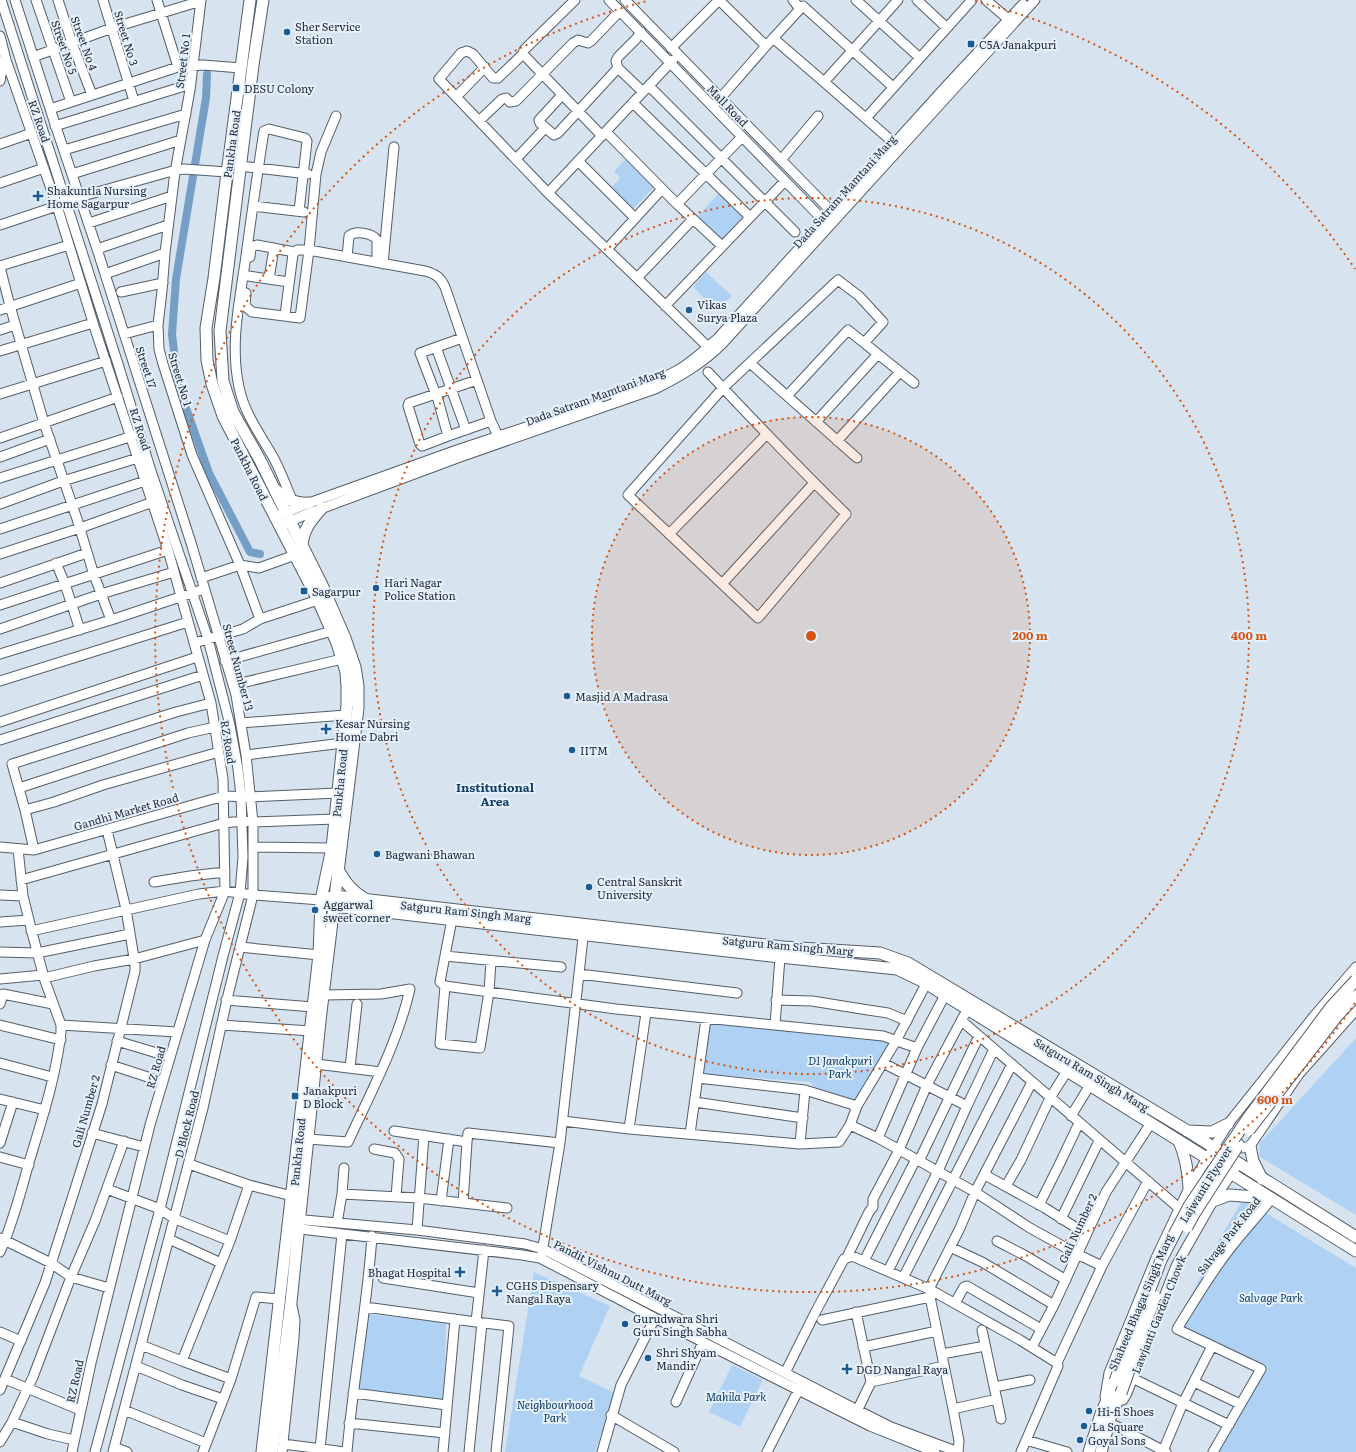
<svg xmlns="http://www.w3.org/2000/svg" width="1356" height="1452" font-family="Literata,serif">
<rect width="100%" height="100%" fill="#d7e4f0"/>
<path fill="#afd1f3" d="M 626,159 L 654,187 L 633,209 L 611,188 L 620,178 L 614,171 Z
M 719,193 L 743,217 L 722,240 L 698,216 Z
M 706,272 L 732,296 L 717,311 L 693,287 Z
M 709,1023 L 881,1039 L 890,1042 L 857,1103 L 816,1090 L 810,1082 L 703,1074 Z
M 1356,1038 L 1356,1215 L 1260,1157 L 1259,1144 Z
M 1243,1199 L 1356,1268 L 1356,1452 L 1212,1452 L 1257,1367 L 1176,1326 L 1216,1245 Z
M 534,1272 L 610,1306 L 579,1376 L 615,1393 L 595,1452 L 505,1452 Z
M 368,1314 L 446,1323 L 444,1402 L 357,1390 Z
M 732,1365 L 763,1380 L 740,1427 L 709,1412 Z"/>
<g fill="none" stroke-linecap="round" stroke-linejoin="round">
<path stroke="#769fc6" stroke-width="8" d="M 207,74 L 206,98 L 176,279 L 172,334 L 178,385 L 209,473 L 250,552 L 260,554"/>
<defs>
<path id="minor" d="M 1,0 L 118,364 L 151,471 L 208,639 L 230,725 L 238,769 L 241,796 L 243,857 L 240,893 L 223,956 L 160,1209 L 95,1452
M 15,0 L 55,124 L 97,249 L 192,546 L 236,695 L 246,755 L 253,822 L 253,895 L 228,995 L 203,1108 L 113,1452
M 36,0 L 71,102
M 58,0 L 72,43 L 92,95
M 103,0 L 134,101
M 157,0 L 178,67
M 201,0 L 190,90 L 175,172 L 165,253 L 162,291 L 158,325 L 159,349 L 163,364 L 192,455 L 240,565 L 260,619 L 318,600
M 575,0 L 524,50 L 523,54 L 498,78 L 493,78 L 473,54 L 467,51 L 461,53 L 439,79 L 548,193 L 637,278
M 609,0 L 827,224
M 625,0 L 835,215
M 719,0 L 766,46 L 800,9 L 793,0
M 856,0 L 920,58
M 917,0 L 947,28
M 986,0 L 1008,19
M 800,9 L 803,6 L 893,87
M 641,32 L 636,39 L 618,57 L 616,61 L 618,68 L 643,92
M 0,36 L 6,60 L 57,206 L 95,329 L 168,550 L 211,703 L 223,779 L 225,891 L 205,940 L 150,1125 L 91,1363 L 72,1452
M 773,38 L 824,82 L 898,0
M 671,48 L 719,0
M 523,54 L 602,136
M 33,57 L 112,28 L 201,1
M 0,81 L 4,59
M 824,82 L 894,143
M 649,86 L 795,232
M 562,95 L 539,120 L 540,123 L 554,135 L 558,133 L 618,68
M 456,97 L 485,67
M 717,102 L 766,46
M 633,103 L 706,174 L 677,204 L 722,246
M 50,109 L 178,67 L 203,65 L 241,68
M 866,118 L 972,0
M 479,121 L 502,99 L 506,98 L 510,102 L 516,101 L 573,43 L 578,40 L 588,43 L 591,41 L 620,11
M 55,126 L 191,84
M 606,132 L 677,204
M 742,137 L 706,174 L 750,217
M 0,144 L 32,133
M 64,150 L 186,114
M 516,159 L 545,128
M 781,160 L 818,116
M 578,161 L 635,218
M 240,166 L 308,174
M 72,174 L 181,140
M 0,183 L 44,168
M 548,193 L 673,60
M 253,206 L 304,212
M 693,219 L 637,278 L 708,347
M 89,223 L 172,196
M 0,225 L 57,206 L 65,201 L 176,170 L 184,169 L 227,172
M 97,249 L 168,225
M 607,249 L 662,189
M 250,257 L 251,247 L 257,245 L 294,252
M 347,257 L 349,236 C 355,230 372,233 377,240 L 377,262
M 383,264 L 394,147
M 0,266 L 69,245
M 0,267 L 10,306 L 44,423 L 77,519 L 94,575 L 111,620 L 0,654
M 105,274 L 165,253
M 248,276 L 289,282
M 269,279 L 274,248
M 121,292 L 163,283
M 246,293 L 245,306 L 252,312 L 300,318 L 309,250 L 316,174 L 321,152 L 336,116
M 665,306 L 785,181
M 0,310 L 81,283
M 285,315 L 293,254 L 297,250 L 309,250 L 425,271 C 436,274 440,277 445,287 L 491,421 L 498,436
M 0,330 L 15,325
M 124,334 L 158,325
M 462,338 L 420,353 L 438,400 L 448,436 L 491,421
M 436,347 L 466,430
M 0,351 L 93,323
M 750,363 L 857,458
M 708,372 C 753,420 799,468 846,514 L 758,618 L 628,495 L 723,388 L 838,280 L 859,296 L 883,322 L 864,343
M 0,394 L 106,361
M 615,396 C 635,389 657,382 676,371 C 691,363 704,350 717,339 L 949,83 L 1023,4
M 787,396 L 848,330 L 914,383
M 816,422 L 878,354
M 448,436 L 422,446 L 420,444 L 408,406 L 409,403 L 477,380
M 0,438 L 118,397
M 837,441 L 900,372
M 0,457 L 50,439
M 0,478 L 136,435
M 293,502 C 286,486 280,469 272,455 C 259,433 244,412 239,387 C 230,346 239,304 245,263 C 251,219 257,175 264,131 L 269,129 L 305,138 L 307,141 L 299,211
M 0,504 L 63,481 L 138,458
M 275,517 L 309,503 L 457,450 L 598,403
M 279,526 L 307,514 L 460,457 L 655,389 C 681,376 703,363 723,343 L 1035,0
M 0,529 L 145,481
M 669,534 L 767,434
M 0,554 L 80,528 L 153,502
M 56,563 L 65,584 L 80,630
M 201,578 L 240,565 L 259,568 L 295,555
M 0,583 L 87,553
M 722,584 L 814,483
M 0,605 L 168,550
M 111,620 L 204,589
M 0,629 L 101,594 L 174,572
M 194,643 L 243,629 L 260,619
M 225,661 L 332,631
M 0,681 L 188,622
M 233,685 L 342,659
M 0,722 L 197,657
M 241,723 L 346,715
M 0,740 L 203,675
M 246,755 L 343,743
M 19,788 L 188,733 L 215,727 L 230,725
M 25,810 L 12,764 L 176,712 L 211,703
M 0,847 L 34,850 L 224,796 L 251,797 L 338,793
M 253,847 L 332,848
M 34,850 L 25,810 L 54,802 L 103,785 L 219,752
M 21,880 L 224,823 L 243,821 L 253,822 L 335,819
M 154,882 L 190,876 L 225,872
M 0,895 L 23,896
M 452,919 L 440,982 L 445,986 L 616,1009 L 883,1036 L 917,1048
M 0,922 L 29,920
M 31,931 L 199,894 L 225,891 L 253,895 L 321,900
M 240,947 L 319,955
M 0,952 L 37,953 L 130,934
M 445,956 L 561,967
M 579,974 L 737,993
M 44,978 L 94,966 L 134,959 L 205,940
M 0,979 L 43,975
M 445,986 L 440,1044 L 480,1048 L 489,992 L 491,961
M 226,1000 L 313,1007
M 776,1000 L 812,1001 L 868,1010 L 888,1013 L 907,1021
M 0,1004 L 3,994 L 53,1004
M 968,1009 L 962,1019 L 963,1022 L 1180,1209
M 0,1025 L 61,1040
M 61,1025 L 177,1032
M 221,1025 L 311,1031
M 775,1025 L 780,957
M 117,1041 L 170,1057
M 0,1063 L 52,1077
M 883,1063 L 967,1106
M 316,1064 L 381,1072
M 111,1065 L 163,1082
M 350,1068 L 357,1004
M 698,1078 L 805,1090 L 857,1106
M 0,1099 L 45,1110
M 695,1102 L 803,1118
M 1071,1116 L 1090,1085
M 563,1121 L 629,1129 L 800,1144 L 839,1142 L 850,1125 L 857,1106 L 896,1041 L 926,984
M 850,1125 L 878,1138 L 975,1192 L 1030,1228 L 1077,1254 L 1102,1266
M 629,1129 L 646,1013
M 394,1131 L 467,1142 L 468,1133 L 560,1143
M 92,1133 L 144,1147
M 690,1134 L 706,1019
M 878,1138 L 917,1048 L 945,995
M 308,1139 L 348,1142 C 371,1092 398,1042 410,989 L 381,994 L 323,995
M 1234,1139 L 1243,1148 L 1250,1146 L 1299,1074 L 1356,1010
M 0,1143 L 13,1102
M 800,1144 L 805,1090
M 374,1149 L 395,1153 L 399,1159 L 396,1197
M 0,1157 L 29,1165
M 919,1161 L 979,1036
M 189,1164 L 249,1185 L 292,1196
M 985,1175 L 1045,1208 L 1086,1234
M 1006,1186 L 1021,1160 L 1050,1098 L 1067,1071
M 107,1189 L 160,1209 L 175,1219 L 230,1241
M 342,1194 L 419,1198 L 507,1208
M 441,1201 L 449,1139
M 463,1203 L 467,1142
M 1039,1205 L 1060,1163 L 1079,1123
M 293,1219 L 417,1230 L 525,1244 L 543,1249 L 873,1418 L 891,1427 L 958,1452
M 1061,1219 L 1099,1141
M 337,1223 L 342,1194 L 344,1168
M 292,1228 L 522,1255 L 540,1258 L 655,1318 L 870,1426 L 935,1452
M 417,1230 L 424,1135
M 0,1238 L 51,1263 L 71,1277 L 109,1288
M 169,1239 L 221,1263
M 997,1241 L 1026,1256 L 1066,1280
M 950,1247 L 982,1262 L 1054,1305
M 484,1250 L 476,1322 L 509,1326 L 496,1452
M 0,1252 C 12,1225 20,1195 28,1166 C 41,1122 56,1078 61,1032 L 61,1025 L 44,978 L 34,940 L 23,896 L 18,849
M 542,1253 L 560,1143 L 584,929
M 847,1257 L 869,1212 L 873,1207 L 873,1199 L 899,1150 L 927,1085 L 962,1019
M 864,1261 L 916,1159
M 888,1271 L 938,1171 L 967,1106 L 994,1049
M 383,1278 L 479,1293
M 903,1278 L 1012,1064
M 929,1289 L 1020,1340 L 1057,1363 L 1058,1366 L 1021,1452
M 955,1303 L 964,1287 L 967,1286 L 1041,1329
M 365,1307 L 476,1322
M 856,1312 L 871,1382 L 858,1409
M 822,1320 L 930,1297 L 953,1409 L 959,1441 L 958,1452
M 982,1330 L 1001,1419
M 0,1332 L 21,1341
M 141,1345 L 182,1361 L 230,1241 L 249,1185
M 863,1347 L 937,1331
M 1032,1347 L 1054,1305 L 1106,1192 L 1151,1123
M 942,1354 L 985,1346
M 182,1361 L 231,1379 L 256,1297 L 280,1299 L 278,1304
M 1057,1363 L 1102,1266 L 1148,1181
M 136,1366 L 182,1385 L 223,1399
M 785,1373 L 815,1313 L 844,1259 L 852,1256 L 929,1289 L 960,1228 L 975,1192 L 1032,1082
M 1132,1378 L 1229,1425
M 5,1379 L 80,1410
M 871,1382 L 944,1366
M 1194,1382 L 1240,1404
M 994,1387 L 1030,1380
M 0,1390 L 45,1283 L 102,1104 L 135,971 L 135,964 L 126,909 L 107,830
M 353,1393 L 447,1405
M 1105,1397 L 1109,1373 L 1156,1258 L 1189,1188 L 1228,1124 L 1314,1016 L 1356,967
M 1123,1400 L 1127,1393 L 1176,1266 L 1213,1201 L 1238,1164
M 676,1402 L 703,1342
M 953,1409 L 997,1399
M 124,1410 L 206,1443
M 611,1415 L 674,1452
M 12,1422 L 48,1434 L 74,1440
M 349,1423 L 445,1433
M 1109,1424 L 1116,1426 L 1166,1452
M 1026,1440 L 1067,1452
M 0,1442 L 12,1422 L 33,1377 L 71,1277 L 95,1221 L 124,1141
M 283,1444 L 345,1452
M 114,1447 L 127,1452
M 320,1449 L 342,1234
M 1163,1451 L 1183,1403 L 1212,1346
M 203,1452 L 231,1379
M 282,1452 L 294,1338 L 295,1320 L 292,1306
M 347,1452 C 353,1380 367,1309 372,1236
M 443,1452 L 455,1319
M 469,1452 L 482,1323
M 602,1452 L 621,1385 L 655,1318
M 767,1452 L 801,1385
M 1213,1452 L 1261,1369 L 1177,1329 C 1190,1308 1203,1286 1218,1265 C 1234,1241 1254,1221 1272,1198"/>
<path id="major" d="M 250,0 L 226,181 L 214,278 L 206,328 L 207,360 L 212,384 L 223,416 L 318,600 L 337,643 L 346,672 L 347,687 L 347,705 L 332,848 L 321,900 L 319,955 L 262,1452
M 263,0 L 253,65 L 220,331 L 223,381 L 233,412 L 260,460 L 290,521 L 322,585 L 345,638 L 355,667 L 358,686 L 358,708 L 321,1012 L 291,1302 L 272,1452
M 276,490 C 287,500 296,504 309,503
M 302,546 C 303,530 311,520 322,508
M 338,869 C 345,883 352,891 365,899
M 329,898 L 335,896 L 783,947 L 880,953 L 908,963 L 1186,1130 L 1356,1237
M 327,903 L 333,906 L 780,957 L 897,969 L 924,982 L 1356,1251
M 1187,1131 L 1212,1132 L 1228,1124
M 1179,1141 C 1186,1157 1188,1171 1189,1188
M 1250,1146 L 1253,1161 L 1262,1179
M 1213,1201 L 1229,1195 L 1269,1198
M 1089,1452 L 1101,1414 L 1115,1381
M 1101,1452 L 1111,1415 L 1121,1393"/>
</defs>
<use href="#minor" stroke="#535e68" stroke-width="11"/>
<use href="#major" stroke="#535e68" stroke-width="13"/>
<use href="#minor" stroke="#fff" stroke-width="9"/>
<use href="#major" stroke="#fff" stroke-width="11"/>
<defs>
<path id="major-bridge" d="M 1249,1130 L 1337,1016 L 1356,996
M 1187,1227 L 1194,1214 L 1237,1147
M 1115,1381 L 1161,1260 L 1189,1206 L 1248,1118 L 1331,1007 L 1356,980
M 1121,1393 L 1155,1297"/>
</defs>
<use href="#major-bridge" stroke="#535e68" stroke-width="13" stroke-linecap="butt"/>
<use href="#major-bridge" stroke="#fff" stroke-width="11"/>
</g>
<circle cx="811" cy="636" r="219" fill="#d55410" fill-opacity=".12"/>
<g fill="none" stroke="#d55410" stroke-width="2" stroke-dasharray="2 4">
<circle cx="811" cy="636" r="219"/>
<circle cx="811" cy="636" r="438"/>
<path d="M1355 1003A656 656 0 1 1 647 1M975 1A656 656 0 0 1 1355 269"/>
</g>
<g fill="#1b5b91" stroke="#e5f1fe" stroke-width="1.5">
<circle cx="287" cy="32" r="4"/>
<rect x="967" y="40" width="8" height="8" rx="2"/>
<rect x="232" y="84" width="8" height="8" rx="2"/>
<path d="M36 190h4v4h4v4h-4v4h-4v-4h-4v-4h4z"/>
<circle cx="689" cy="310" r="4"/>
<circle cx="376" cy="588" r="4"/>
<rect x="300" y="587" width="8" height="8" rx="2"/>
<circle cx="567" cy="696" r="4"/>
<path d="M324 723h4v4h4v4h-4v4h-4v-4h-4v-4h4z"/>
<circle cx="572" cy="750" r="4"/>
<circle cx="377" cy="854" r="4"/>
<circle cx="589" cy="887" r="4"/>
<circle cx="315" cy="910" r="4"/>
<rect x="291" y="1092" width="8" height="8" rx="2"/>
<path d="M458 1266h4v4h4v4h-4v4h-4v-4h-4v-4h4z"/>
<path d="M495 1285h4v4h4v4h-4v4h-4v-4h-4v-4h4z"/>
<circle cx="625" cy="1324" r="4"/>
<circle cx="648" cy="1358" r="4"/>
<path d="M845 1363h4v4h4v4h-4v4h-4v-4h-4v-4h4z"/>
<circle cx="1089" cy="1411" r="4"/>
<circle cx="1084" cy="1426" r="4"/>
<circle cx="1080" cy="1440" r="4"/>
</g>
<g text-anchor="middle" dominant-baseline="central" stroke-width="4" stroke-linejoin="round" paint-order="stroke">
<g font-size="11" fill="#272c30" stroke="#e5f1fe" text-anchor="start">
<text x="295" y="26">Sher Service<tspan x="295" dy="13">Station</tspan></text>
<text x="979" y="44">C5A Janakpuri</text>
<text x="244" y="88">DESU Colony</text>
<text x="47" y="190">Shakuntla Nursing<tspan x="47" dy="13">Home Sagarpur</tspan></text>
<text x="697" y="304">Vikas<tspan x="697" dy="13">Surya Plaza</tspan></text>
<text x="384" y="582">Hari Nagar<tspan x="384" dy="13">Police Station</tspan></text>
<text x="312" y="591">Sagarpur</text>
<text x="575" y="696">Masjid A Madrasa</text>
<text x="335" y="723">Kesar Nursing<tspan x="335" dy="13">Home Dabri</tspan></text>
<text x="580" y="750">IITM</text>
<text x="385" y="854">Bagwani Bhawan</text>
<text x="597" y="881">Central Sanskrit<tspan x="597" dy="13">University</tspan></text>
<text x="323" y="904">Aggarwal<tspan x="323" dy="13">sweet corner</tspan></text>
<text x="303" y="1090">Janakpuri<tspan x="303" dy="13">D Block</tspan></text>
<text x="451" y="1272" text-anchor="end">Bhagat Hospital</text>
<text x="506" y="1285">CGHS Dispensary<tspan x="506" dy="13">Nangal Raya</tspan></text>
<text x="633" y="1318">Gurudwara Shri<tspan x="633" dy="13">Guru Singh Sabha</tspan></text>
<text x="656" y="1352">Shri Shyam<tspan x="656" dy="13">Mandir</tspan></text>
<text x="856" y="1369">DGD Nangal Raya</text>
<text x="1097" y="1411">Hi-fi Shoes</text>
<text x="1092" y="1426">La Square</text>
<text x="1088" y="1440">Goyal Sons</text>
</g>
<g font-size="11" fill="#272c30" stroke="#e5f1fe">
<text transform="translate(127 38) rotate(73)">Street No 3</text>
<text transform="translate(85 43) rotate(70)">Street No 4</text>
<text transform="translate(65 47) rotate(71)">Street No 5</text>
<text transform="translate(182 61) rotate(-83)">Street No 1</text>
<text transform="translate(728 105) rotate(46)">Mall Road</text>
<text transform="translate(40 121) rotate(71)">RZ Road</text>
<text transform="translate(231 144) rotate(-82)">Pankha Road</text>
<text transform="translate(844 191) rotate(-48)">Dada Satram Mamtani Marg</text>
<text transform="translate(147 367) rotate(72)">Street 17</text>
<text transform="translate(181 379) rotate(73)">Street No 1</text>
<text transform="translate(595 396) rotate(-20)">Dada Satram Mamtani Marg</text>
<text transform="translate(141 429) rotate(72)">RZ Road</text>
<text transform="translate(250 469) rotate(63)">Pankha Road</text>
<text transform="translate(239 667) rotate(75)">Street Number 13</text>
<text transform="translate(229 742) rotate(81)">RZ Road</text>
<text transform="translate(339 783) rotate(-84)">Pankha Road</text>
<text transform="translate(126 811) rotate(-16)">Gandhi Market Road</text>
<text transform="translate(466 911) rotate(6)">Satguru Ram Singh Marg</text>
<text transform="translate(788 945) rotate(5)">Satguru Ram Singh Marg</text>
<text transform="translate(155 1067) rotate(-74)">RZ Road</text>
<text transform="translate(1092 1074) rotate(31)">Satguru Ram Singh Marg</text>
<text transform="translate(85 1111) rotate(-74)">Gali Number 2</text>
<text transform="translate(186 1124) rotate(-76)">D Block Road</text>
<text transform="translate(297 1152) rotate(-84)">Pankha Road</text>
<text transform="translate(1205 1184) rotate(-58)">Lajwanti Flyover</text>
<text transform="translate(1077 1228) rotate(-65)">Gali Number 2</text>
<text transform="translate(1228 1235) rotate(-52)">Salvage Park Road</text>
<text transform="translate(613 1272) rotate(27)">Pandit Vishnu Dutt Marg</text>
<text transform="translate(1140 1302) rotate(-67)">Shaheed Bhagat Singh Marg</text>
<text transform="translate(1158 1314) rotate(-68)">Lawjanti Garden Chowk</text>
<text transform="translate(74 1381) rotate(-77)">RZ Road</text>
</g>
<g font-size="11" font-style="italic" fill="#09385f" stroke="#e5f1fe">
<text x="840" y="1060">D1 Janakpuri<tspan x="840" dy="13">Park</tspan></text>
<text x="1271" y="1297">Salvage Park</text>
<text x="736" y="1396">Mahila Park</text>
<text x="555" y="1404">Neighbourhood<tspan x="555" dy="13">Park</tspan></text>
</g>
<g font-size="12" font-weight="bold" fill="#133e63" stroke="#e5f1fe">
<text x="495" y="787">Institutional<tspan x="495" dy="14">Area</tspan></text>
</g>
</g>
<circle cx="811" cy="636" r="6" fill="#d55410" stroke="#e5f1fe" stroke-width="2"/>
<g font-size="12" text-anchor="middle" font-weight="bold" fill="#d55410" stroke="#e5f1fe" stroke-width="4" stroke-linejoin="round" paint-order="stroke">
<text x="1030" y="640">200 m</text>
<text x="1249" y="640">400 m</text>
<text x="1275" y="1104">600 m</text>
</g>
</svg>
